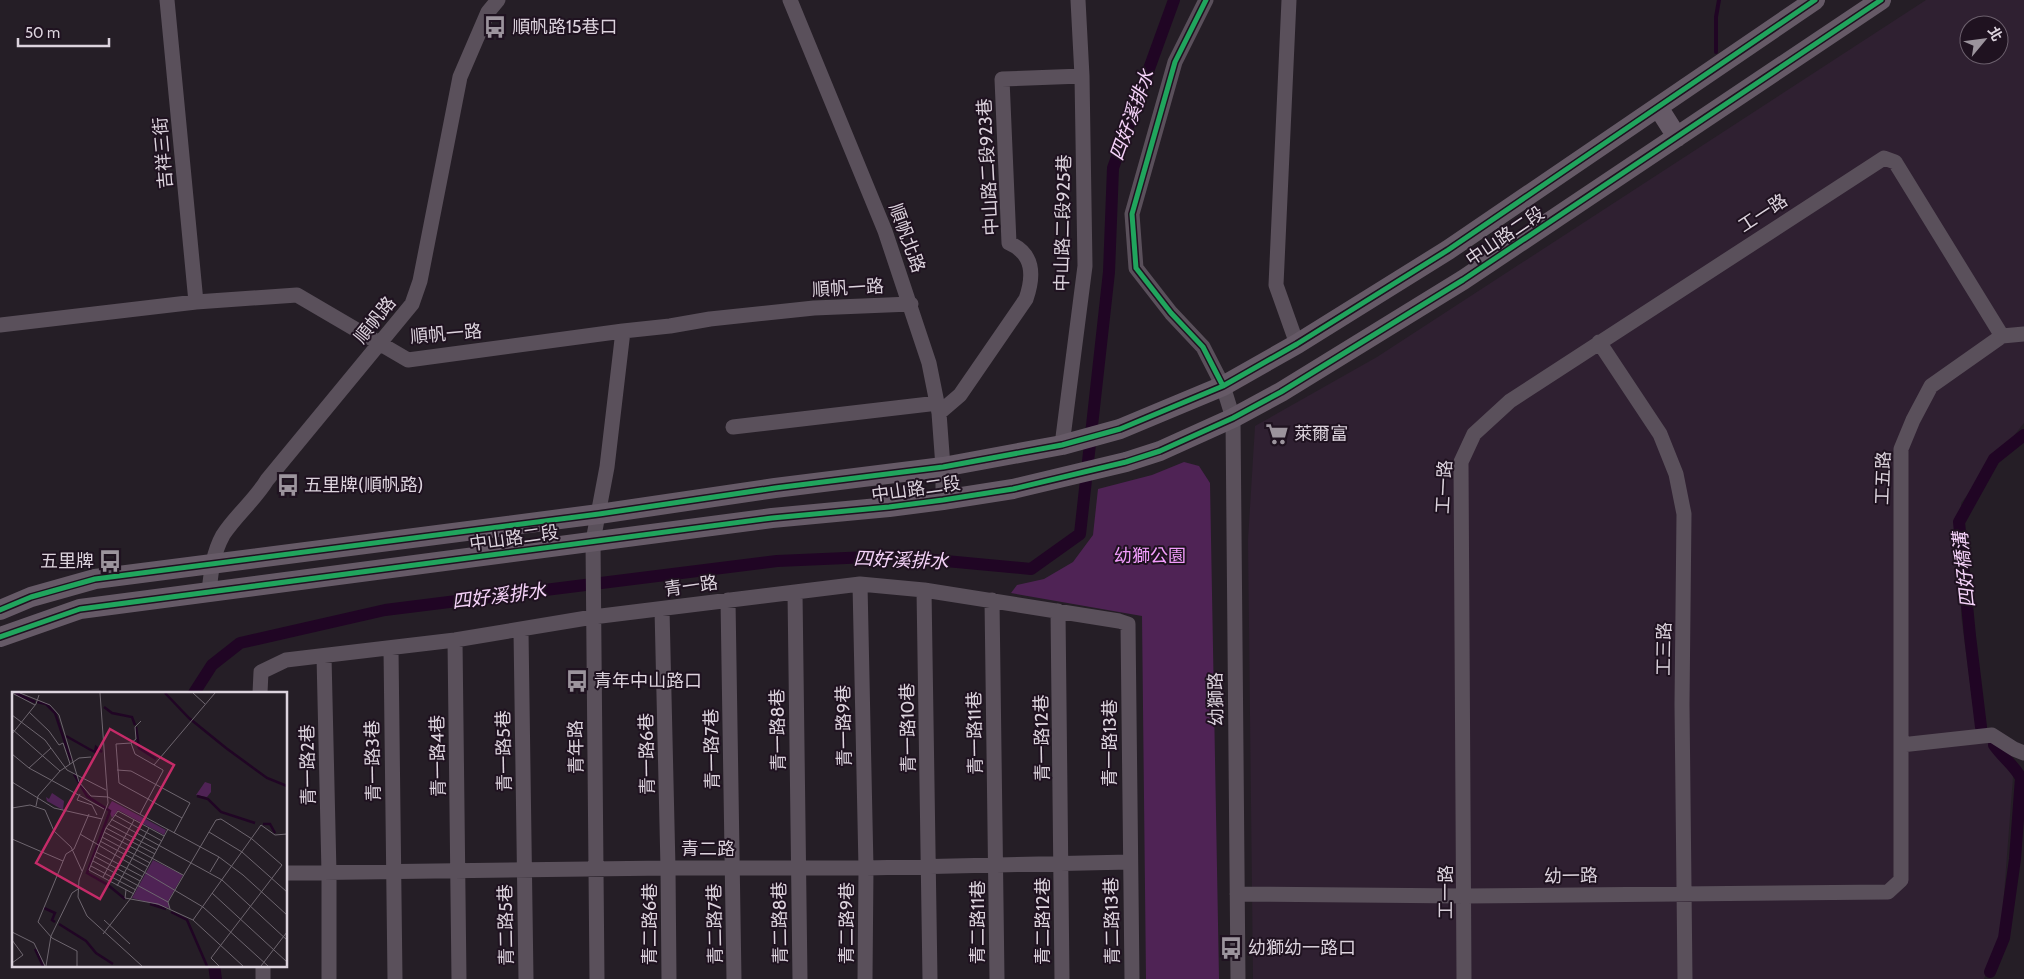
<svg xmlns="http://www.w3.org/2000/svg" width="2024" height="979" font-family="Cabin,'Noto Sans TC',sans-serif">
<rect width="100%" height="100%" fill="#251e26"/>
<path fill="#2f2031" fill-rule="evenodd" d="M 1926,0 L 2024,0 L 2024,423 L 1961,503 L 1961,615 L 1976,729 L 2014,764 L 2001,933 L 1984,979 L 1253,979 L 1248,540 L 1255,426 L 1377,357 ZM 1969,25 L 1999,25 L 1999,55 L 1969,55 Z"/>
<path fill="#4f2355" d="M 1184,462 L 1199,466 L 1210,483 L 1219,979 L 1146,979 L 1142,616 L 1011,593 L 1017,585 L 1044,579 L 1073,562 L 1093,535 L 1098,489 L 1152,475 Z"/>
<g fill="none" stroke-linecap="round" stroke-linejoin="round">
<path stroke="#200524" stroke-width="4" d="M 1716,52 L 1716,17 L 1719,0"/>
<path stroke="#200524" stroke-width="12" d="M 194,693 L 212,665 L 240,643 L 385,610 L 777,561 L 892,556 L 1031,569 L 1080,534 L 1109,272 L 1113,168 L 1174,0
M 1981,727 L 1970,636 L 1959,522 L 1994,459 L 2024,435
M 214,965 L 216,979
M 1990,972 L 2004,938 L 2015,859 L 2021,778 C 2014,765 2002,757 1994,745"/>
<path stroke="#5a505b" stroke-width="15" d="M 167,0 L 196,302
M 790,0 L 885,231 L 929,363 L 939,413 L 943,467 L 943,500
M 1206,0 L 1175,62 L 1132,214 L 1136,268 L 1171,313 L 1203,347 L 1223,386 L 1233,418 L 1238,979
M 1289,0 L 1276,285 L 1297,344
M 0,325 L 196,302 L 297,295 L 408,360 L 623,331 L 670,326 L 710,319 L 814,308 L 911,304
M 2002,336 L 2024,334
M 1599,342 L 1660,434 L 1676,474 L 1684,514 L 1682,704 L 1685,979
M 939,413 L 960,395 L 1026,299 C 1034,276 1034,254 1009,243 L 1002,79 L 1082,76
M 733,427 L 938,403
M 1062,445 L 1085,266 L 1082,76 L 1078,0
M 860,584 L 866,868 L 865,979
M 924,590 L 930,979
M 209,592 C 211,572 213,553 223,535 C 236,515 255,500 267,480 L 412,304 L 420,281 L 460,77 L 488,12 L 498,0
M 795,592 L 800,979
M 728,600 L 734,979
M 992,600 L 997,979
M 662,609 L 668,868 L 669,979
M 1058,611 L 1062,979
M 521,631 L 526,979
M 455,640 L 459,979
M 391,649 L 395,979
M 324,656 L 329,873 L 329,979
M 260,693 L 261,672 L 286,660 L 455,640 L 593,617 L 860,584 L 924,590 L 1119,621 L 1128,624 L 1132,979
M 1901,745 L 1992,735 L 2014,749 L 2024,753
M 286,873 L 668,868 L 866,868 L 1130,862
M 1237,894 L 1465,896 L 1888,892 L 1901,880 L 1901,449 L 1913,420 L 1931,386 L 2002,336 L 1895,162 L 1884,158 L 1510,401 L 1474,434 L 1461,462 L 1464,979
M 263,979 L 263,965
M 597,979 L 593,541 L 607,467 L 623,331"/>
<path stroke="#665a67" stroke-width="20" d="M 1658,107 L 1677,137
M 0,610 L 31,597 L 95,579 L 599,514 L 775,488 L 943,467 L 1062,445 L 1120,429 L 1223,386 L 1297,344 L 1448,250 L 1815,0
M 0,637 L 80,609 L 772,518 L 889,507 L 943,500 L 1013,489 L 1126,462 L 1160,451 L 1233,418 L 1281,392 L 1463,280 L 1881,0"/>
<defs>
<path id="cycleway" d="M 1206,0 L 1175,62 L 1132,214 L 1136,268 L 1171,313 L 1203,347 L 1223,386
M 0,610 L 31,597 L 95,579 L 599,514 L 775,488 L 943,467 L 1062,445 L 1120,429 L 1223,386 L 1297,344 L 1448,250 L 1815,0
M 0,637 L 80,609 L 772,518 L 889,507 L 943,500 L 1013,489 L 1126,462 L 1160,451 L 1233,418 L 1281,392 L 1463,280 L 1881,0"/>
</defs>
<use href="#cycleway" stroke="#1f1220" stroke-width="8"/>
<use href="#cycleway" stroke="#20a55d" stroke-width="5"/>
</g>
<defs>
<symbol id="bus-bare" viewBox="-9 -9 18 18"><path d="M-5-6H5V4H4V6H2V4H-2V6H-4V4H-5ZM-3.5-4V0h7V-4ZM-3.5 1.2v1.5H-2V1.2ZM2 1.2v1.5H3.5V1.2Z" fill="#9c949d" stroke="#1f1220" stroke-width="2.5" paint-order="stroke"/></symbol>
<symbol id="supermarket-bare" viewBox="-9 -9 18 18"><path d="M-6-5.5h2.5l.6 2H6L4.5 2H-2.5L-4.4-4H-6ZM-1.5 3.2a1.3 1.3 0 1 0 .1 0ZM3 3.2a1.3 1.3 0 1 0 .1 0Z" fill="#9c949d" stroke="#1f1220" stroke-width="2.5" paint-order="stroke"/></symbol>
</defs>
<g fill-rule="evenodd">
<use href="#bus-bare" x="479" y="11" width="32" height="32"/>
<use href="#supermarket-bare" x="1261" y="418" width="32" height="32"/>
<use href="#bus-bare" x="272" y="469" width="32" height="32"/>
<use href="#bus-bare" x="94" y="545" width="32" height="32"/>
<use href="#bus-bare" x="561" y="665" width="32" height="32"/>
<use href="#bus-bare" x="1215" y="932" width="32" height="32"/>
</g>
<g text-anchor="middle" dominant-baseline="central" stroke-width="4" stroke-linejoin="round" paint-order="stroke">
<g font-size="18" fill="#dcd3dd" stroke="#1f1220" text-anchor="start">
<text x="512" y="27">順帆路15巷口</text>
<text x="1294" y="434">萊爾富</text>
<text x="304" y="485">五里牌(順帆路)</text>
<text x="94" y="561" text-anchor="end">五里牌</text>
<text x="594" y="681">青年中山路口</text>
<text x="1248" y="948">幼獅幼一路口</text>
</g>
<g font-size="18" fill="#dcd3dd" stroke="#1f1220">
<text transform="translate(163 153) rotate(-95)">吉祥三街</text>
<text transform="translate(988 167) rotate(-93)">中山路二段923巷</text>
<text transform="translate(1763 213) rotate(-33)">工一路</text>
<text transform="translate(1063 223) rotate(-89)">中山路二段925巷</text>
<text transform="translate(1505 236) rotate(-34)">中山路二段</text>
<text transform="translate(907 238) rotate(70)">順帆北路</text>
<text transform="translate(848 288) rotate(-3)">順帆一路</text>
<text transform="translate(375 320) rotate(-51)">順帆路</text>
<text transform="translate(446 334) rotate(-5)">順帆一路</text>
<text transform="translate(1883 478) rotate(-88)">工五路</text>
<text transform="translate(1444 487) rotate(-87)">工一路</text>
<text transform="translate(916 489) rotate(-8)">中山路二段</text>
<text transform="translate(514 538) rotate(-8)">中山路二段</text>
<text transform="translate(691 586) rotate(-8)">青一路</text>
<text transform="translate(1664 649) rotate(-89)">工三路</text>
<text transform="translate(1216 699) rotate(-91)">幼獅路</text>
<text transform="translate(844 726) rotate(-91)">青一路9巷</text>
<text transform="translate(908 728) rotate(-91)">青一路10巷</text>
<text transform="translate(778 730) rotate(-91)">青一路8巷</text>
<text transform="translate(975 733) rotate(-91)">青一路11巷</text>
<text transform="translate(1042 738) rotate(-91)">青一路12巷</text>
<text transform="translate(1110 743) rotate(-90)">青一路13巷</text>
<text transform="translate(576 747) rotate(-91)">青年路</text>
<text transform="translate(712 749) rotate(-91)">青一路7巷</text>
<text transform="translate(504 751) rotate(-91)">青一路5巷</text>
<text transform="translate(647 754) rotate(-91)">青一路6巷</text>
<text transform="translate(438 756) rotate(-91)">青一路4巷</text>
<text transform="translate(373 761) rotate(-91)">青一路3巷</text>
<text transform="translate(308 765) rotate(-91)">青一路2巷</text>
<text x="708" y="849">青二路</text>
<text transform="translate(1571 876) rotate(-1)">幼一路</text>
<text transform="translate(1446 892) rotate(-90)">工一路</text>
<text transform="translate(1043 921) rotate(-90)">青二路12巷</text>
<text transform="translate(1112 921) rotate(-91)">青二路13巷</text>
<text transform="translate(978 922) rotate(-90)">青二路11巷</text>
<text transform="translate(780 923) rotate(-91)">青二路8巷</text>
<text transform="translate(847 923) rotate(-90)">青二路9巷</text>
<text transform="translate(650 924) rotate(-90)">青二路6巷</text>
<text transform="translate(715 924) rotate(-91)">青二路7巷</text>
<text transform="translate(506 925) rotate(-91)">青二路5巷</text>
</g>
<g font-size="18" fill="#f29dfc" stroke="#1f1220">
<text x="1150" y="556">幼獅公園</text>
</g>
<g font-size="19" font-style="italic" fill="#f5d3f9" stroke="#1f1220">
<text transform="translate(1132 115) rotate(-70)">四好溪排水</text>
<text transform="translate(901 560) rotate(2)">四好溪排水</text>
<text transform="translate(1964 570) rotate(-96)">四好橋溝</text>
<text transform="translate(499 596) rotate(-7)">四好溪排水</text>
</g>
</g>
<g transform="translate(12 692)">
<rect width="275" height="275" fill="#251e26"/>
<path d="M 193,90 L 199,92 L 199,100 L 195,105 L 184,103 ZM 40,101 L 52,109 L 51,118 L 35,109 L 34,105 L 37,107 ZM 100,109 L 154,138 L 152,143 L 106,118 L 100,126 L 96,116 ZM 141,168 L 171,183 L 156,209 L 157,216 L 120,206 Z" fill="#4f2355"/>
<path fill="none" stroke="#200524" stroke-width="2.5" d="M 3,1 L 23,10M 153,1 L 177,26 L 214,56 L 255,86 L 275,94M 25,10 L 34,12 L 43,21 L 59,68M 92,15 L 100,21 L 120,25 L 123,33M 124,35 L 127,56 L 144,67M 54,44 L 77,57 L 83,60 L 84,55 L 90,60M 62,82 L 75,104 L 98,119 L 75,181 L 96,193 L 113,207M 185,104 L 196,107 L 209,120 L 243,131M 251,132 L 258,132 L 263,141M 138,212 L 154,217M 32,216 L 43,221 L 40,228 L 43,230M 159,220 L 175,228 L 195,274M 47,232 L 74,249 L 84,261 L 101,272M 23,257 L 31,274"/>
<path fill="none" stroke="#6e666f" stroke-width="1" d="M 0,1 L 23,13M 8,1 L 38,13 L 47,23 L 67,90 L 79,104 L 96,105 L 207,165 L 231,183 L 275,223M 88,1 L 96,111 L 67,188 L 66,205 L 75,224 L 130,274M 181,1 L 193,12M 17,20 L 37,39 L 47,53 L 51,51 L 58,72M 0,23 L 33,48 L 55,78 L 94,98M 0,37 L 48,79M 0,42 L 24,12 L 27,3M 119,51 L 124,47 L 123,35 L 129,29M 0,62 L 17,76 L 92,117M 142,73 L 203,1M 17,76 L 39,56M 105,78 L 119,79 L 178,111 L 162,141M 0,90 L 42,116 L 90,127M 68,102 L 65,108 L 80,113 L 85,123M 24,114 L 26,104 L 48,79 L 67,66 L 79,65M 0,116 L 18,113 L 33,118 L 42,139 L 59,155 L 70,179M 128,122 L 136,107 L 151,79 L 151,78 L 123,62 L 119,51 L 104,52 L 107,91 L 136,107 L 170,126M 103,123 L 150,149M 99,127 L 210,188 L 275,248M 96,132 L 145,158M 94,136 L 143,162M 92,140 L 171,183M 197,140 L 230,160 L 275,200M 68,142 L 191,215 L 256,274M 90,145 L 138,171M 0,147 L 51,169M 88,149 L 136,175M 84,160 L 131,185M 82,164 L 128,189M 81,169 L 156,210M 79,174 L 124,198M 198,180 L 207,165M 91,185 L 122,128M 105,194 L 137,136M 114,198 L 113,206 L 146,212 L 181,228 L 231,274M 200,201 L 275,270M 122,202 L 77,178 L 94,136 L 106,119 L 152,144M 158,217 L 156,210 L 204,128 L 209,127 L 240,147 L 270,173 L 199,266 L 207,274M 92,228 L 118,252M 181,228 L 249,133 L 263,143 L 275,142M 0,240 L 22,251 L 33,274M 91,242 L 119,206 L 156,137M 0,248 L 11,263 L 0,271M 34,274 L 39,244 L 60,201 L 66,197M 65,274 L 65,259 L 40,246 L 26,230 L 54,162 L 62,157 L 77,122M 249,274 L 275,240"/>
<path fill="#c52b68" fill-opacity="0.15" stroke="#c52b68" stroke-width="2.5" d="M 98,37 L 162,73 L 88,207 L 24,171 Z"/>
<rect width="275" height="275" fill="none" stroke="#dcd3dd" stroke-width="2.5"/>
</g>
<g transform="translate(1984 40) rotate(61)"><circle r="24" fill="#1f1220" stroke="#6b5f6c"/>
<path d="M0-4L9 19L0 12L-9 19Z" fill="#9c949d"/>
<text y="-8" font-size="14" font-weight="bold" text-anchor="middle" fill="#dcd3dd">北</text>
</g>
<path d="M18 38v8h91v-8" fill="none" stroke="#dcd3dd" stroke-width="2.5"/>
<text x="25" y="38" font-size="15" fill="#dcd3dd" stroke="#1f1220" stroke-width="4" paint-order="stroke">50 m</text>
</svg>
